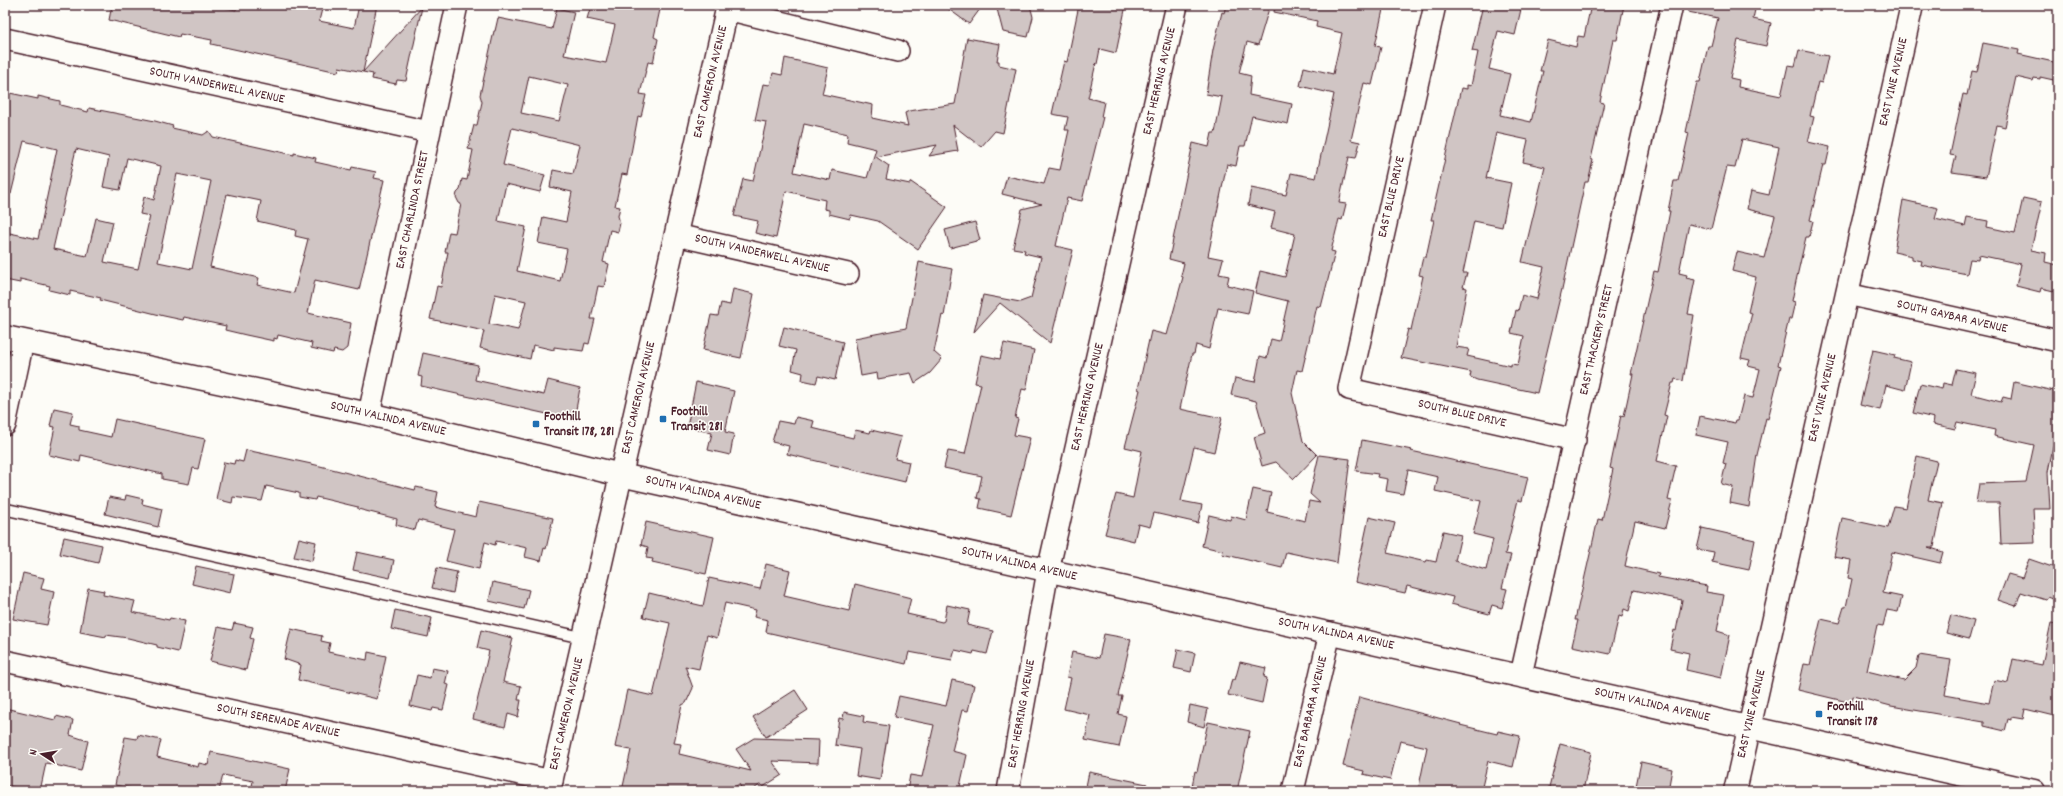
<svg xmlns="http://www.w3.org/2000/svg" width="2063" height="796" font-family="Dekko,sans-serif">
<rect width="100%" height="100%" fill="#fdfcf7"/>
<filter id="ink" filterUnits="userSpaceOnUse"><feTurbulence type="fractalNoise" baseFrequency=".025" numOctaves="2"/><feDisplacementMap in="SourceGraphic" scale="8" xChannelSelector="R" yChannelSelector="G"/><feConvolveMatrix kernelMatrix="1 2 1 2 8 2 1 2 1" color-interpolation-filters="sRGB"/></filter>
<g filter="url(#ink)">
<path fill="#d0c5c4" stroke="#4a1f2b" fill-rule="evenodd" d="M 112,5 L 214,5 L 236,10 L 237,5 L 260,9 L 260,5 L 323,5 L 319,21 L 354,28 L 359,5 L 377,5 L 363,72 L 339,67 L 338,72 L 211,44 L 212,40 L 180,34 L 179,37 L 109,20 Z
M 591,5 L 609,5 L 630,9 L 631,5 L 661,5 L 654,37 L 658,39 L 653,63 L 648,62 L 640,94 L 646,95 L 641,117 L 638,116 L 627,175 L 622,174 L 615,206 L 620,207 L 618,216 L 620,223 L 618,232 L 610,230 L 603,262 L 609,264 L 604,287 L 598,286 L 591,319 L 595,319 L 589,344 L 585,343 L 583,351 L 554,347 L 554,350 L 533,345 L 530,359 L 480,348 L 484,331 L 430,319 L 437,286 L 441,287 L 448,252 L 445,252 L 449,232 L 455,233 L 461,204 L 459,203 L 456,197 L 457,193 L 460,190 L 462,179 L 467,180 L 473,150 L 468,149 L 474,125 L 477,125 L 482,102 L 480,95 L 494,31 L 495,31 L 498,18 L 552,29 L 557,8 L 574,12 L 564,55 L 606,63 L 615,25 L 587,19 ZM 529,76 L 568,85 L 559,121 L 521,113 ZM 512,128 L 580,145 L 573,174 L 553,170 L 550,187 L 572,192 L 566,222 L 543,217 L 538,243 L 567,249 L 560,281 L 517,271 L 526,227 L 498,221 L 506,184 L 540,192 L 545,175 L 503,165 ZM 495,294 L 526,301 L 518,330 L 489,324 Z
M 943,5 L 983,5 L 969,24 Z
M 996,5 L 1030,5 L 1033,17 L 1028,37 L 1003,32 Z
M 1079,5 L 1126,5 L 1116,53 L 1100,49 L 1097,64 L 1096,63 L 1088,98 L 1104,102 L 1101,117 L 1103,117 L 1082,201 L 1067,198 L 1056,246 L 1073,250 L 1050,343 L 1000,303 L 974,332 L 983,295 L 1020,302 L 1031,298 L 1041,257 L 1024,253 L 1025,250 L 1013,248 L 1022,209 L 1042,204 L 1002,194 L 1007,176 L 1044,184 L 1049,168 L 1060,170 L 1069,130 L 1065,130 L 1068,117 L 1052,114 L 1064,61 L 1067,62 Z
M 1226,5 L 1270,5 L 1258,45 L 1247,42 L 1239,73 L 1251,76 L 1249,95 L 1292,104 L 1288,124 L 1252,116 L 1245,146 L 1240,146 L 1236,166 L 1227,164 L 1208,256 L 1223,259 L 1219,274 L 1229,276 L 1227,285 L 1253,291 L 1248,314 L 1218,308 L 1209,349 L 1196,345 L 1194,354 L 1192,354 L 1180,409 L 1222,418 L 1214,452 L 1194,447 L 1181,501 L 1202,505 L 1198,523 L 1154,513 L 1150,527 L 1138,524 L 1134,541 L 1105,534 L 1116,494 L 1133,498 L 1142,451 L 1125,447 L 1140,390 L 1138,389 L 1151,331 L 1167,335 L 1183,277 L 1181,276 L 1184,263 L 1169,259 L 1193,143 L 1209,147 L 1212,133 L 1215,133 L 1222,97 L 1206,94 L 1213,50 L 1222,12 L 1224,13 Z
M 1275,5 L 1384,5 L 1375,46 L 1381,47 L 1372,85 L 1364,83 L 1351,140 L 1360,142 L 1356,158 L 1349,157 L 1339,203 L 1346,204 L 1342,220 L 1339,219 L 1331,251 L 1335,252 L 1321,307 L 1317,306 L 1302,371 L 1297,370 L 1292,393 L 1303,441 L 1317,455 L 1294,479 L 1276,462 L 1262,466 L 1254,437 L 1265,433 L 1256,401 L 1231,395 L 1235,378 L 1255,382 L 1260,356 L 1267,358 L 1271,339 L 1279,341 L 1288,301 L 1255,293 L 1260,271 L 1285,277 L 1295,234 L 1271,228 L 1275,212 L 1248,205 L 1251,188 L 1286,195 L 1291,173 L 1316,178 L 1334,94 L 1300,86 L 1304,67 L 1333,74 L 1342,33 L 1316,27 L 1317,21 L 1274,12 Z
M 1483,5 L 1522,5 L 1515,35 L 1498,31 L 1489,69 L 1510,74 L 1500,115 L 1531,122 L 1543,71 L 1540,71 L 1548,40 L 1576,47 L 1578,36 L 1584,37 L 1591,5 L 1624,5 L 1617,40 L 1613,40 L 1600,102 L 1604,103 L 1591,159 L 1593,160 L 1588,182 L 1585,182 L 1562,289 L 1537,393 L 1477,380 L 1470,377 L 1471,372 L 1401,358 L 1408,329 L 1411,330 L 1423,276 L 1419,275 L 1423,257 L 1426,257 L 1434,220 L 1431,220 L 1461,88 L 1467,89 L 1467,85 L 1471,86 L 1478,52 L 1472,51 ZM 1496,133 L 1528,140 L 1523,162 L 1545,167 L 1522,262 L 1544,267 L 1537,299 L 1522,295 L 1518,311 L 1516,310 L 1511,333 L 1524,336 L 1518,365 L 1511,364 L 1511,366 L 1467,356 L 1469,349 L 1456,347 L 1467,288 L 1463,287 L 1467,273 L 1463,273 L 1474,221 L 1502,227 L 1511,183 L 1486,178 Z
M 1689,5 L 1756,5 L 1753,19 L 1771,23 L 1766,46 L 1738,40 L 1730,78 L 1739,80 L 1738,87 L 1781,96 L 1788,65 L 1795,66 L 1799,50 L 1828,56 L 1822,83 L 1818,82 L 1810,116 L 1814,117 L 1808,142 L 1830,147 L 1826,165 L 1823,165 L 1810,220 L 1813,221 L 1809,237 L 1806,237 L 1796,281 L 1792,301 L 1795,302 L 1791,319 L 1789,319 L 1778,365 L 1781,366 L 1768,419 L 1766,418 L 1757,455 L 1749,507 L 1730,503 L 1733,487 L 1721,484 L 1726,464 L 1723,463 L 1728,442 L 1696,435 L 1700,416 L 1735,423 L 1736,420 L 1738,420 L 1744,396 L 1753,398 L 1760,369 L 1748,366 L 1750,360 L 1741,358 L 1752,313 L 1748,312 L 1756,277 L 1732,271 L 1737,252 L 1764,258 L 1775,216 L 1747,209 L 1751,191 L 1769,195 L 1779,147 L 1742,139 L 1735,168 L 1727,167 L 1711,229 L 1689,224 L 1682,258 L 1679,273 L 1687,275 L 1686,278 L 1695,280 L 1688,314 L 1694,315 L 1683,381 L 1675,379 L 1674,383 L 1672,383 L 1664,415 L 1667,416 L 1657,461 L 1676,466 L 1668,500 L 1672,501 L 1665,528 L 1635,521 L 1625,566 L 1659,574 L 1658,577 L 1707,586 L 1706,592 L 1724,595 L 1717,631 L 1730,635 L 1721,678 L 1686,670 L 1689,653 L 1670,649 L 1674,630 L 1676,631 L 1682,600 L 1634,590 L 1629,611 L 1624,609 L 1622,617 L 1619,616 L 1610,654 L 1572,646 L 1578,620 L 1575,620 L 1598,519 L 1602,520 L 1613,469 L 1610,468 L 1615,444 L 1621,415 L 1624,416 L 1633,374 L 1631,374 L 1654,271 L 1658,272 L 1670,211 L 1668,211 L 1674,181 L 1678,181 L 1689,133 L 1686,132 L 1697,82 L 1700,82 L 1708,46 L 1711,46 L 1718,18 L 1688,12 Z
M 422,7 L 406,81 L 397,80 L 396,84 L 372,79 L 373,74 L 363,72 Z
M 967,38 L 1000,44 L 997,61 L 999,61 L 999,65 L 1016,69 L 1003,133 L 995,131 L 981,147 L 953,125 L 958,151 L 929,156 L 937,145 L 876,157 L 889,166 L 886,179 L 910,184 L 911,182 L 947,207 L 918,249 L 878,221 L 851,215 L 850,219 L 829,214 L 829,210 L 824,209 L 825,200 L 786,191 L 776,238 L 755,233 L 758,221 L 734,216 L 743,179 L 753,181 L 766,122 L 755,120 L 763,84 L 770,85 L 773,73 L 782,75 L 785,58 L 828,68 L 822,94 L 873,105 L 872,118 L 908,126 L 905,113 L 909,111 L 955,104 ZM 804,124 L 848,134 L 847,142 L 876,149 L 867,178 L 832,170 L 830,180 L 794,172 Z
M 1983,43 L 2019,50 L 2018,54 L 2058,63 L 2058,81 L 2040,77 L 2040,79 L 2034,78 L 2033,81 L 2016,77 L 2005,127 L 1997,125 L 1986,177 L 1952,172 L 1956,156 L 1950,155 L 1963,94 L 1967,95 L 1972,71 L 1977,72 Z
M 5,92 L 38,99 L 38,96 L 60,101 L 60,105 L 88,112 L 89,108 L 155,121 L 173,126 L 172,128 L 203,135 L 209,131 L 213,137 L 294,155 L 294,153 L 316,158 L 315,162 L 351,170 L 352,167 L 376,172 L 374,178 L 384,180 L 359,290 L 315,280 L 308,313 L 351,323 L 347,348 L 342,352 L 334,350 L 333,353 L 311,348 L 312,343 L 278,335 L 277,339 L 274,338 L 274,341 L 246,335 L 225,330 L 226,326 L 184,317 L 183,320 L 164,316 L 100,300 L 101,298 L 70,291 L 70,295 L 49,290 L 50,286 L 20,279 L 20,283 L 5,280 L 5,232 L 38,239 L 57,149 L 24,141 L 11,194 L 5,194 ZM 76,149 L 109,157 L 103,187 L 120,190 L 127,158 L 161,166 L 154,200 L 144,197 L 140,214 L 150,216 L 138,269 L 104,262 L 113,222 L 96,218 L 87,256 L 53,249 ZM 177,174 L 211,181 L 192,269 L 158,262 ZM 227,194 L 261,201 L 257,221 L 296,230 L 295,236 L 308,239 L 294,293 L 257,285 L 259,278 L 210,267 Z
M 2023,198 L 2042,202 L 2031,250 L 2046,253 L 2045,262 L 2058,265 L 2058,292 L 2041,288 L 2040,292 L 2016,286 L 2021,264 L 1979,255 L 1978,260 L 1970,259 L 1967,274 L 1921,265 L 1922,261 L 1912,259 L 1912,256 L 1894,252 L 1903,200 L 1938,208 L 1935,219 L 1965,226 L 1967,217 L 1988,221 L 1987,227 L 2015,233 Z
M 975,222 L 980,240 L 950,248 L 945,230 Z
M 919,262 L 952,269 L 944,316 L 942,315 L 934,352 L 942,359 L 930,373 L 915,383 L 911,373 L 878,379 L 877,373 L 861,376 L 855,338 L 906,328 Z
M 733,289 L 754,294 L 741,358 L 703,350 L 711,315 L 718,316 L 721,303 L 730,305 Z
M 784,327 L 843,342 L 835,380 L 818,376 L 816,383 L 802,380 L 803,373 L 792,370 L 796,350 L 779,346 Z
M 1004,343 L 1034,350 L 1026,390 L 1022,389 L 1015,418 L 1018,419 L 1014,435 L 1030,438 L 1011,515 L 979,508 L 981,499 L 977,498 L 982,476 L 944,468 L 948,451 L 965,454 L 981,384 L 975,383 L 981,355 L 1000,359 Z
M 1873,350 L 1895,355 L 1894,358 L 1911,362 L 1905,390 L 1886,385 L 1880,410 L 1860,405 Z
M 423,353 L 478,365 L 475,380 L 544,395 L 548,380 L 580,388 L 574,420 L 421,386 L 422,377 L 418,376 Z
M 1956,369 L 1976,373 L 1971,394 L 2001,402 L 2003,397 L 2011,399 L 2014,382 L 2058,392 L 2058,422 L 2048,472 L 2050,509 L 2033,509 L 2035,543 L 2001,544 L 1999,503 L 1976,503 L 1979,484 L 2026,482 L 2034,445 L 1994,436 L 1995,430 L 1957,422 L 1955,429 L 1933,424 L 1934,418 L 1913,413 L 1920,384 L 1942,389 L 1943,383 L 1952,385 Z
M 696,382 L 734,391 L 725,432 L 734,434 L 730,455 L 708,450 L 712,433 L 687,427 Z
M 54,408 L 73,412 L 70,424 L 79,426 L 79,430 L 111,437 L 115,419 L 205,439 L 198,469 L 193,468 L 189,484 L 162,479 L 162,474 L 81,455 L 80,462 L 49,455 L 55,427 L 50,426 Z
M 796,417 L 814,421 L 812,428 L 853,438 L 855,430 L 870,433 L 871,430 L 901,437 L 895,459 L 909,462 L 905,482 L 787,454 L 789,446 L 772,442 L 778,421 L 794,424 Z
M 1362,440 L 1412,450 L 1411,451 L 1528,477 L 1522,501 L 1518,500 L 1505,554 L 1511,555 L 1502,588 L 1507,589 L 1502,608 L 1492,605 L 1489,614 L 1451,604 L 1453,597 L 1407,586 L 1405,593 L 1355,582 L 1369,517 L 1395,523 L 1387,553 L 1426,562 L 1427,560 L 1436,562 L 1443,531 L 1461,535 L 1455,561 L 1486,570 L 1493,539 L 1473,534 L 1481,501 L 1435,491 L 1438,477 L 1408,470 L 1403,494 L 1386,491 L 1388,479 L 1377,477 L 1378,474 L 1356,471 Z
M 246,450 L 316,465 L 415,490 L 416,487 L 438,492 L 435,507 L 476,517 L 479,502 L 553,518 L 546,549 L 544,548 L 541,561 L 525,557 L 527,548 L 496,541 L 495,545 L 485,542 L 479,569 L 446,561 L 454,529 L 418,520 L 415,530 L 396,525 L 397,519 L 358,509 L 358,507 L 316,497 L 315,500 L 299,497 L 299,493 L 266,486 L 262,501 L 233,497 L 232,503 L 216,499 L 224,462 L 234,464 L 235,460 L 243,462 Z
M 1319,455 L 1350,459 L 1337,563 L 1286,552 L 1282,568 L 1222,554 L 1223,551 L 1202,546 L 1209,515 L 1230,520 L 1231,516 L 1246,520 L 1253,489 L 1271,493 L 1267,512 L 1305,521 L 1309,501 L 1320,503 L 1310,494 Z
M 1917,456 L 1937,461 L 1928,500 L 1943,503 L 1934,547 L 1928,547 L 1943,552 L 1940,563 L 1892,552 L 1883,593 L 1902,597 L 1898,612 L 1887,610 L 1883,626 L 1877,625 L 1867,671 L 1904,680 L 1916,668 L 1919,655 L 1951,660 L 1945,695 L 1989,703 L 1994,680 L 2008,683 L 2013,659 L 2042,665 L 2051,623 L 2058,624 L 2058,717 L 2025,709 L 2023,719 L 2011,717 L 2011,720 L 2008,719 L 2005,731 L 1984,726 L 1984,722 L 1891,706 L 1853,696 L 1852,703 L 1798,690 L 1804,664 L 1810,665 L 1821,619 L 1839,623 L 1844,607 L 1846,607 L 1852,579 L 1848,578 L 1851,560 L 1834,557 L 1842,518 L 1888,528 L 1894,506 L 1906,508 Z
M 126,495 L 143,499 L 142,504 L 162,509 L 158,527 L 105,514 L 109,497 L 125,500 Z
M 646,522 L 714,537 L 706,574 L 652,562 L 653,559 L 646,558 L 648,547 L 641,545 Z
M 1702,528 L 1755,540 L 1749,570 L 1712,562 L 1714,552 L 1697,549 Z
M 64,537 L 102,545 L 98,563 L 60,554 Z
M 299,538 L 316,542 L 312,561 L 294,557 Z
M 357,552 L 394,560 L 390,578 L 353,570 Z
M 2029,559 L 2058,569 L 2058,601 L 2048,597 L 2046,600 L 2021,592 L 2016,606 L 1998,600 L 2008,574 L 2022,578 Z
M 766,564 L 790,570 L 784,596 L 849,611 L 855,584 L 911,598 L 907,614 L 942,622 L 944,621 L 947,605 L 970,610 L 967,625 L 993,631 L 987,654 L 974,651 L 973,654 L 955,650 L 952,660 L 909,652 L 906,664 L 766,632 L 768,620 L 754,617 L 756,610 L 725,603 L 717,638 L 707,635 L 699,669 L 685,666 L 693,688 L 686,703 L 682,705 L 674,743 L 681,744 L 679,754 L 751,771 L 736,749 L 754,738 L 819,740 L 818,763 L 772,761 L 782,775 L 763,787 L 761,784 L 751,791 L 743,791 L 739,784 L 729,791 L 622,791 L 631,750 L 615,747 L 627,690 L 653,696 L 670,623 L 643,617 L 649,593 L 703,606 L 709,578 L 760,589 Z
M 196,566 L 234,574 L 230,593 L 192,584 Z
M 437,568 L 457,572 L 453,593 L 432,588 Z
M 23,573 L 44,578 L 41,589 L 54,592 L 47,625 L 13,619 Z
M 493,582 L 529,590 L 524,609 L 489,601 Z
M 88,588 L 104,591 L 103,595 L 135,601 L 132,612 L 169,620 L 170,618 L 185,621 L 178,652 L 157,647 L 157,645 L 128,638 L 106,635 L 106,637 L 80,632 Z
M 395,610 L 432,618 L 428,637 L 391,629 Z
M 1951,615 L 1974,621 L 1969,639 L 1946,633 Z
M 234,623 L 253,627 L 250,638 L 253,639 L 246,670 L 210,661 L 218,627 L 232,630 Z
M 291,629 L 322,636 L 321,641 L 330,643 L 328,652 L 367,660 L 368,652 L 386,656 L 377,699 L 298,680 L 301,665 L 284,659 Z
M 481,630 L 513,638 L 503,682 L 521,686 L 518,700 L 521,700 L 518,717 L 508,714 L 505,727 L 473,719 L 489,651 L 477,648 Z
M 1104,634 L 1131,639 L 1118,696 L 1122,696 L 1118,714 L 1126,716 L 1119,747 L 1085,740 L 1090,715 L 1064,709 L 1071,678 L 1067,677 L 1072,652 L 1099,658 Z
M 1178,649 L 1195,653 L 1191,672 L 1174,668 Z
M 1240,662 L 1266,668 L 1264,677 L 1267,678 L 1262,703 L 1228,695 L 1232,679 L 1235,680 Z
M 432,668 L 448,671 L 445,684 L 449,685 L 443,710 L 433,708 L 432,711 L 410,706 L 417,675 L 430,678 Z
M 952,680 L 974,685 L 968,711 L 962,710 L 952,751 L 967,755 L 959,791 L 907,791 L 910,775 L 922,777 L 934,725 L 894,717 L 899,696 L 946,706 Z
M 795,690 L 808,710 L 766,737 L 753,717 Z
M 1359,697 L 1461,724 L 1460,725 L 1497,734 L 1498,731 L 1520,736 L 1513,767 L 1488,761 L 1481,791 L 1418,791 L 1427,747 L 1400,741 L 1390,780 L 1363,774 L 1364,771 L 1343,766 Z
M 1190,705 L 1208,709 L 1204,727 L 1187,722 Z
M 5,708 L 55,720 L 56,716 L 73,720 L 70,735 L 88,741 L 81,771 L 46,763 L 40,791 L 30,791 L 5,785 L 5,769 L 9,753 L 5,752 Z
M 844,712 L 864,716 L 863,722 L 889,726 L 880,780 L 856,776 L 860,749 L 835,745 L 839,718 L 843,719 Z
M 1208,722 L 1250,731 L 1237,791 L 1191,791 L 1195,771 L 1197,772 Z
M 138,735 L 161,740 L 157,757 L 198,767 L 199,763 L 208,765 L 211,752 L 290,769 L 285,791 L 251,791 L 253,781 L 223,775 L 219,791 L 143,791 L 115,785 L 125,737 L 137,739 Z
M 1560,744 L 1591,752 L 1583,791 L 1548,791 Z
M 1641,762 L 1672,769 L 1668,791 L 1635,791 Z
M 1089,772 L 1147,784 L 1146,791 L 1085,791 Z"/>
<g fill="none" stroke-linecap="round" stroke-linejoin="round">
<defs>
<path id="lane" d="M 5,509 L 584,638"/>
<path id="street" d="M 1435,5 L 1349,389 L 1575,440
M 727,9 L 898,51
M 5,39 L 429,132
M 676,235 L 848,274
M 1847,294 L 2058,341
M 369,414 L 457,5
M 5,425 L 23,341
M 5,661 L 552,781
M 1521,675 L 1672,5
M 1008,791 L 1048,571 L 1177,5
M 1293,791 L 1330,633"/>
<path id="secondary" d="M 5,337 L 369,414 L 621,475 L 2034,791
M 549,791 L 728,5
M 1735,791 L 1912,5"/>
</defs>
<use href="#lane" stroke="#4a1f2b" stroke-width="14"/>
<use href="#street" stroke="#4a1f2b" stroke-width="24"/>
<use href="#secondary" stroke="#4a1f2b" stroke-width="25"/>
<use href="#lane" stroke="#fdfcf7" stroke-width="11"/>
<use href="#street" stroke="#fdfcf7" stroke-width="21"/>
<use href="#secondary" stroke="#fdfcf7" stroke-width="22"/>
</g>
</g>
<g fill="#1f6fb2" stroke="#fdfcf7" stroke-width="1.5">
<rect x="659" y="415" width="8" height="8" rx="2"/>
<rect x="532" y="420" width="8" height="8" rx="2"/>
<rect x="1815" y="710" width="8" height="8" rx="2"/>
</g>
<g text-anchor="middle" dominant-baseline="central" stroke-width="3" stroke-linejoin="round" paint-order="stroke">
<g font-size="13" fill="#4a1f2b" stroke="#fdfcf7">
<text transform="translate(1160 81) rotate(-77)">EAST HERRING AVENUE</text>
<text transform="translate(711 82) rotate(-77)">EAST CAMERON AVENUE</text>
<text transform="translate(1894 82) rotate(-77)">EAST VINE AVENUE</text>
<text transform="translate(217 86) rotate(12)">SOUTH VANDERWELL AVENUE</text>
<text transform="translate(1392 197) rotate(-77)">EAST BLUE DRIVE</text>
<text transform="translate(413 210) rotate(-78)">EAST CHARLINDA STREET</text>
<text transform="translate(762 254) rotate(13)">SOUTH VANDERWELL AVENUE</text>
<text transform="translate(1952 317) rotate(13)">SOUTH GAYBAR AVENUE</text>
<text transform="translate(1597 340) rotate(-77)">EAST THACKERY STREET</text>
<text transform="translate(1088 397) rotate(-77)">EAST HERRING AVENUE</text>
<text transform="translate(639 398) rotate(-77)">EAST CAMERON AVENUE</text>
<text transform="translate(1823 398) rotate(-77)">EAST VINE AVENUE</text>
<text transform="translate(1462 414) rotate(13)">SOUTH BLUE DRIVE</text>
<text transform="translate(388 419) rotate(13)">SOUTH VALINDA AVENUE</text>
<text transform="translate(703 493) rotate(13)">SOUTH VALINDA AVENUE</text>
<text transform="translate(1019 564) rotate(13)">SOUTH VALINDA AVENUE</text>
<text transform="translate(1336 634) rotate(12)">SOUTH VALINDA AVENUE</text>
<text transform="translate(1652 705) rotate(13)">SOUTH VALINDA AVENUE</text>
<text transform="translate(1311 712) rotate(-77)">EAST BARBARA AVENUE</text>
<text transform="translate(567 714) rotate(-77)">EAST CAMERON AVENUE</text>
<text transform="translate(1022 714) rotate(-80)">EAST HERRING AVENUE</text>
<text transform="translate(1752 714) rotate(-77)">EAST VINE AVENUE</text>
<text transform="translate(278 721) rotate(12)">SOUTH SERENADE AVENUE</text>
</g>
<g font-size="13" font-weight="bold" fill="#4a1f2b" stroke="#fdfcf7" text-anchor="start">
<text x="671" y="412">Foothill<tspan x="671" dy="15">Transit 281</tspan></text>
<text x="544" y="417">Foothill<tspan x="544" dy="15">Transit 178, 281</tspan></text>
<text x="1827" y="707">Foothill<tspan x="1827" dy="15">Transit 178</tspan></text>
</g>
</g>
<rect width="2063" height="796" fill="none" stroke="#fdfcf7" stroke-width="20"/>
<rect x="10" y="10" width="2043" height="776" fill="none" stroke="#4a1f2b" stroke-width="1.5" filter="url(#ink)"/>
<g transform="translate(42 754) rotate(282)" stroke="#fdfcf7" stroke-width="3" paint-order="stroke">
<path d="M0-3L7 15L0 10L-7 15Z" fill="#4a1f2b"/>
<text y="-6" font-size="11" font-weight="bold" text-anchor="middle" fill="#4a1f2b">N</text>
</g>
</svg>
